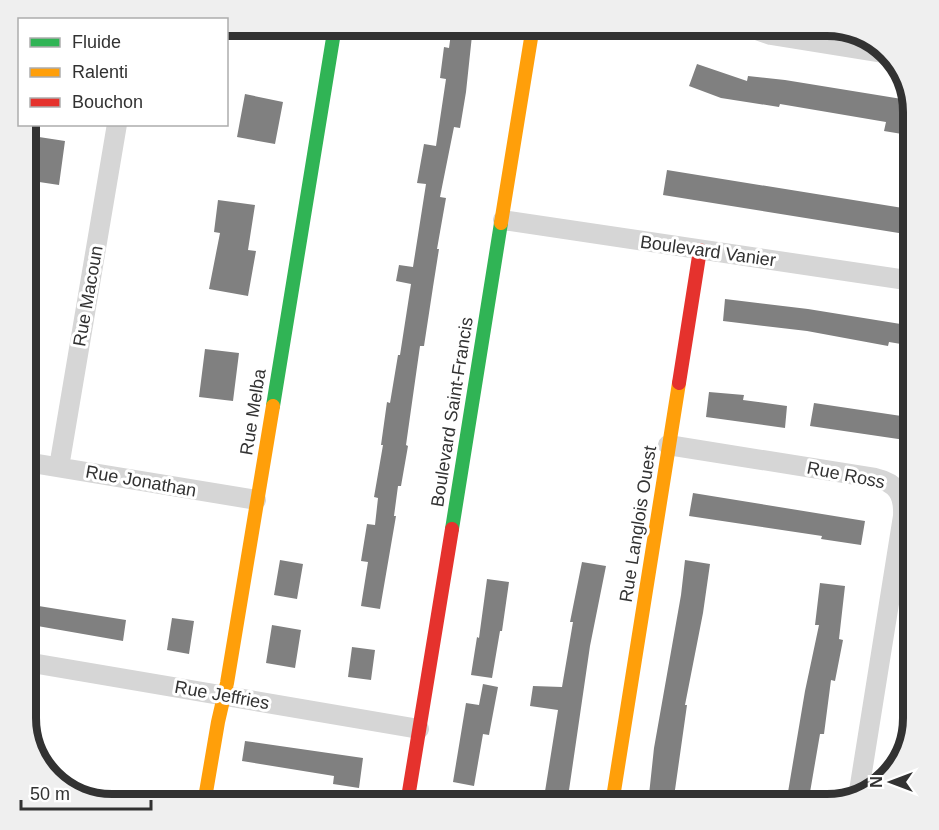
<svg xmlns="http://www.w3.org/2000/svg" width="939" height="830" font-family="Helvetica,sans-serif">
<rect width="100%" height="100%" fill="#fff"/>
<path fill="#808080" d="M 452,26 L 473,26 L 466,92 L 460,128 L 454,127 L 440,197 L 446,198 L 437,249 L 439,249 L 433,287 L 424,346 L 420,346 L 406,445 L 408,446 L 401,486 L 398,486 L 394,516 L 396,516 L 380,609 L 361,606 L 368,562 L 361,561 L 367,524 L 375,525 L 378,498 L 374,497 L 383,445 L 381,445 L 387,402 L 390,403 L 398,355 L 400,355 L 411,284 L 396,281 L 399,265 L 413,267 L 426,184 L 417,183 L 424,144 L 436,146 L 446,79 L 440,78 L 444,47 L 449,48 Z
M 697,64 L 747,81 L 748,76 L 785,80 L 908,100 L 914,112 L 914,124 L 904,122 L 902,134 L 884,131 L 886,122 L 780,104 L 779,107 L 721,98 L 689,86 Z
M 245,94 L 283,102 L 275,144 L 237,137 Z
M 26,135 L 65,141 L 59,185 L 26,180 Z
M 667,170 L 909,209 L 905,234 L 663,195 Z
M 218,200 L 255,205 L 248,250 L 256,251 L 248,296 L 209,289 L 220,233 L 214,232 Z
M 725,299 L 808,309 L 913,326 L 913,346 L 889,342 L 888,346 L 807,331 L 723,321 Z
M 205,349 L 239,353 L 233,401 L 199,397 Z
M 709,392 L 744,395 L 743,400 L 787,406 L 785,428 L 706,417 Z
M 814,403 L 908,417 L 905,440 L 810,426 Z
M 693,493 L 865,521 L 861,545 L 821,539 L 822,536 L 689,516 Z
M 280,560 L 303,564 L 297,599 L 274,595 Z
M 685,560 L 710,564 L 703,613 L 685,705 L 687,705 L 673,804 L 648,804 L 654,748 L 681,595 Z
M 582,562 L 606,566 L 590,646 L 567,804 L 543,804 L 558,710 L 530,706 L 533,686 L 562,687 L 573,622 L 570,622 Z
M 487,579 L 509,582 L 502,631 L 500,631 L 492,678 L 471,675 L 477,637 L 479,638 Z
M 820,583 L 845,586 L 839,639 L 843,640 L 835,681 L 831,680 L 824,734 L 820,734 L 808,804 L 786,804 L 805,691 L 819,625 L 815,625 Z
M 26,604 L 126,620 L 123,641 L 26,624 Z
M 172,618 L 194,621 L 189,654 L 167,650 Z
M 272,625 L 301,630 L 295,668 L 266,663 Z
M 352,647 L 375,650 L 371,680 L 348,677 Z
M 483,684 L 498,687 L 489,735 L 483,734 L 474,786 L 453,782 L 466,703 L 479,705 Z
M 245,741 L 363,758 L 359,788 L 333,784 L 334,776 L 242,761 Z"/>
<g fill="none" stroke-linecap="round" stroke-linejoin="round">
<path stroke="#d6d6d6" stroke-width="20" d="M 750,26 L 754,29 L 771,35 L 889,54
M 503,220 L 913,281
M 668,445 L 875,478 C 897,483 904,494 903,516 L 859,791
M 26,462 L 256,500
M 59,467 L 117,124
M 26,662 L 419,729"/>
<path stroke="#30b455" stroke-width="14" d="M 273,406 L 335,26
M 452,529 L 501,223"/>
<path stroke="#ff9f0a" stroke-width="14" d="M 501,223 L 533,26
M 204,804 L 218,722 L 227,683 L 273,406
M 612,804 L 679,383"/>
<path stroke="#e5322d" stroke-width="14" d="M 679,383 L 700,250
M 407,804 L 452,529"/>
</g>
<g text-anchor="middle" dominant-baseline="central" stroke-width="6" stroke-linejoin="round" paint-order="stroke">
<g font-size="18" fill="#323232" stroke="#fff">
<text transform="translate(708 251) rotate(8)">Boulevard Vanier</text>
<text transform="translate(88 296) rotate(-80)">Rue Macoun</text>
<text transform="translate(253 412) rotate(-81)">Rue Melba</text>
<text transform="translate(452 412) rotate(-81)">Boulevard Saint-Francis</text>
<text transform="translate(846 475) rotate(11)">Rue Ross</text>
<text transform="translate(141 481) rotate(10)">Rue Jonathan</text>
<text transform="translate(638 524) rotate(-81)">Rue Langlois Ouest</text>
<text transform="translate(222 695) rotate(10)">Rue Jeffries</text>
</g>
</g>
<path d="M0 0H939V830H0ZM112 36H827A76 76 0 0 1 903 112V718A76 76 0 0 1 827 794H112A76 76 0 0 1 36 718V112A76 76 0 0 1 112 36Z" fill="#efefef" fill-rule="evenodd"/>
<path fill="none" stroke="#323232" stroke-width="8" d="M112 36H827A76 76 0 0 1 903 112V718A76 76 0 0 1 827 794H112A76 76 0 0 1 36 718V112A76 76 0 0 1 112 36Z"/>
<rect x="18" y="18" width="210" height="108" fill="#ffffff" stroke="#adadad" stroke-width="1.5"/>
<rect x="30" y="38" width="30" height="9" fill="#30b455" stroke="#adadad" stroke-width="1.5"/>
<text x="72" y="48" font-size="18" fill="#323232">Fluide</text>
<rect x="30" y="68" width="30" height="9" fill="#ff9f0a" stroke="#adadad" stroke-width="1.5"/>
<text x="72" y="78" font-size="18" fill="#323232">Ralenti</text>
<rect x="30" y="98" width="30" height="9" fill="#e5322d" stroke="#adadad" stroke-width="1.5"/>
<text x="72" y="108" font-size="18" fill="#323232">Bouchon</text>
<g transform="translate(891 782) rotate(270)" stroke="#ffffff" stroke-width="4.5" paint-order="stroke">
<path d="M0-4.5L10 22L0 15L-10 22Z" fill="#323232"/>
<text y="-9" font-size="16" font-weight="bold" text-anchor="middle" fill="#323232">N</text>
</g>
<path d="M21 800v9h130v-9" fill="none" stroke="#323232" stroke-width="3"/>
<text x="30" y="800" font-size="18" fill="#323232" stroke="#ffffff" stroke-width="4.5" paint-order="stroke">50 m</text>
</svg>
